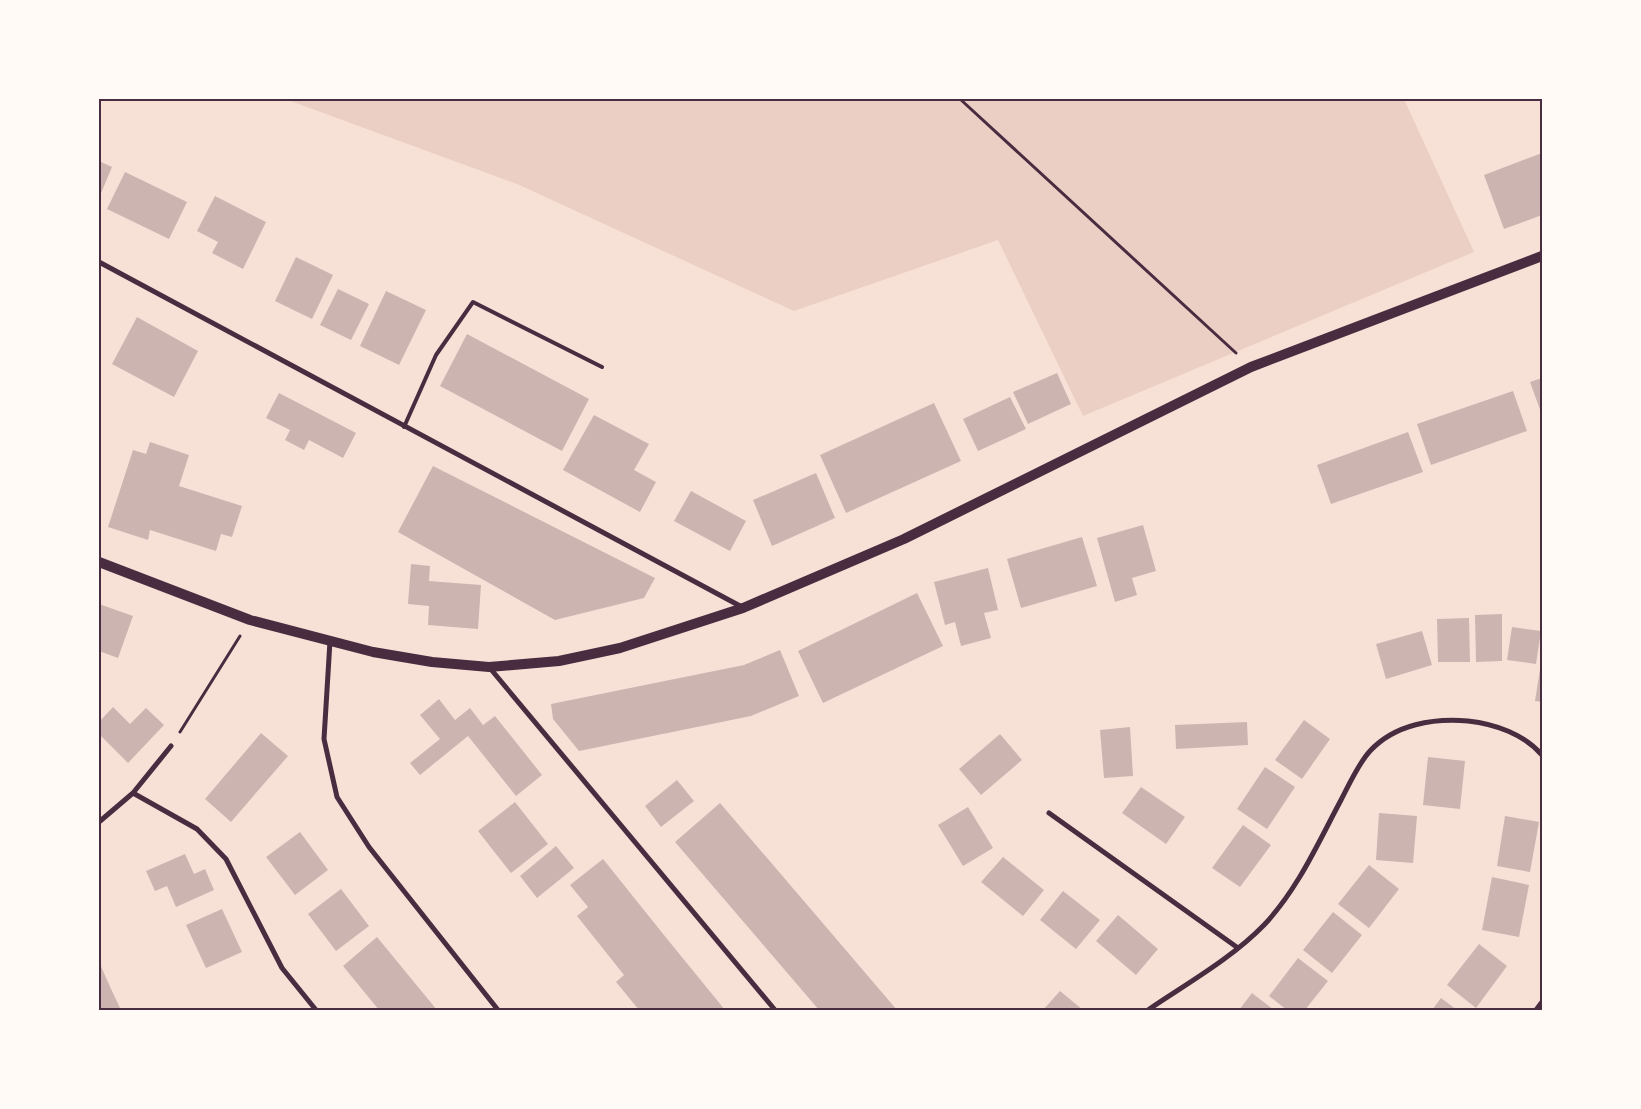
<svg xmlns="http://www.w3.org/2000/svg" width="1641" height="1109" font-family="'Roboto Condensed',sans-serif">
<rect width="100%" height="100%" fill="#f7e1d7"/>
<path fill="#ebcfc5" d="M 285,99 L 1404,99 L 1474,252 L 1083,416 L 998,240 L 794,311 L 517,184 Z"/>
<path fill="#ccb4b1" d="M 1542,153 L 1542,215 L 1504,229 L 1484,175 Z
M 99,161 L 112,167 L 99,198 Z
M 125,172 L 187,202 L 169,239 L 107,209 Z
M 215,196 L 266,222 L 243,269 L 212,253 L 218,242 L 197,231 Z
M 296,257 L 333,275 L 312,319 L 275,301 Z
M 338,289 L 369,304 L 351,340 L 320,325 Z
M 386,291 L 426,310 L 399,365 L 360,346 Z
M 137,317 L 198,351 L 174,397 L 112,364 Z
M 467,334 L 589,399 L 562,451 L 440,386 Z
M 1057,373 L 1071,404 L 1028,424 L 1013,392 Z
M 1542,378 L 1542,415 L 1530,382 Z
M 1513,391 L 1527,431 L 1431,465 L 1417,424 Z
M 279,393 L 356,433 L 343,458 L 309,440 L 304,450 L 285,440 L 290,430 L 266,418 Z
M 1010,397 L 1026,429 L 978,451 L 963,419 Z
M 934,403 L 961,461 L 846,513 L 820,455 Z
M 594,415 L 649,444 L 634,470 L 656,482 L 640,512 L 563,470 Z
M 1408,432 L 1423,472 L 1331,504 L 1317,465 Z
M 150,442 L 189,455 L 179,486 L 242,506 L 232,537 L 221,534 L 216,551 L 150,530 L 148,540 L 108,527 L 133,450 L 146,454 Z
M 433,466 L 655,578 L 644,598 L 555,620 L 398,532 Z
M 816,473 L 835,518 L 772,546 L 753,500 Z
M 691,491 L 746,521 L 730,551 L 674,521 Z
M 1143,525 L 1156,571 L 1132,578 L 1137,595 L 1115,602 L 1097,538 Z
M 1082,537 L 1097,586 L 1021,608 L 1007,559 Z
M 411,564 L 430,566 L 429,581 L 481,585 L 478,629 L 428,625 L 429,606 L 408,604 Z
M 988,568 L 998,610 L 984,613 L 991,638 L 961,646 L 955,622 L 945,625 L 934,582 Z
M 917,593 L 943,646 L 823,703 L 798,651 Z
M 99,604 L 133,616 L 118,658 L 99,651 Z
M 1502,614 L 1502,661 L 1476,662 L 1475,615 Z
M 1469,618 L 1470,662 L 1438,662 L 1437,619 Z
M 1512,627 L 1541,631 L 1536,664 L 1507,660 Z
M 1422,631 L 1432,665 L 1386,679 L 1376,644 Z
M 780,650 L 799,696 L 751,716 L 579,751 L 553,719 L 551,704 L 744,665 Z
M 1541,663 L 1542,663 L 1542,702 L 1535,701 Z
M 439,699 L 455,720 L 470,708 L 483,725 L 495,716 L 542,775 L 516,796 L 468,736 L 420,775 L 410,763 L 440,739 L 420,715 Z
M 113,707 L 130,724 L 146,708 L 164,725 L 128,763 L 99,734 L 99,722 Z
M 1304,720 L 1330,739 L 1302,779 L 1275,760 Z
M 1247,722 L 1248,745 L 1176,749 L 1175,725 Z
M 1130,727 L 1133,776 L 1104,778 L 1100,730 Z
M 261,733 L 288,756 L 231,822 L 205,799 Z
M 1000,734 L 1022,760 L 981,795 L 959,769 Z
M 1428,757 L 1465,761 L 1460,809 L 1423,805 Z
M 1265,767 L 1295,787 L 1267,829 L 1237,809 Z
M 677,780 L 694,801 L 661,827 L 645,806 Z
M 1141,787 L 1185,817 L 1166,844 L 1122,813 Z
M 515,802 L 548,844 L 511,873 L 478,831 Z
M 720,803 L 897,1010 L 819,1010 L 675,842 Z
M 968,807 L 993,848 L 963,866 L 938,825 Z
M 1379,813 L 1417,816 L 1413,863 L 1376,860 Z
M 1505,816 L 1539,822 L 1530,872 L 1497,866 Z
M 1243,825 L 1271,845 L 1240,887 L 1212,868 Z
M 300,832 L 328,870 L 295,895 L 266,857 Z
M 556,846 L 574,868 L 537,898 L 520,876 Z
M 185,854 L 194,874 L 205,869 L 214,890 L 176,907 L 167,886 L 155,891 L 146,871 Z
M 1003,857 L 1044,890 L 1023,916 L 981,882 Z
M 603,859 L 668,940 L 725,1010 L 639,1010 L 616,982 L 624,975 L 577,916 L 588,907 L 570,885 Z
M 1369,865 L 1399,889 L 1369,928 L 1338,904 Z
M 1492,877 L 1529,885 L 1519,937 L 1482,930 Z
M 341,889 L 369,926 L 336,951 L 308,914 Z
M 1063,891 L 1100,920 L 1076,949 L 1040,920 Z
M 222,909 L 242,952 L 206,968 L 186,925 Z
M 1333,912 L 1362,935 L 1332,973 L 1303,950 Z
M 1118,915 L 1158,949 L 1136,975 L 1096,941 Z
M 377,937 L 437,1010 L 379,1010 L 343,966 Z
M 1479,944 L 1507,966 L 1476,1008 L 1447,985 Z
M 1298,958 L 1328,981 L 1305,1010 L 1287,1010 L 1269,996 Z
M 99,962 L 112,991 L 121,1010 L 99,1010 Z
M 1060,991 L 1083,1010 L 1043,1010 Z
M 1252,993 L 1274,1010 L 1239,1010 Z
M 1441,998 L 1457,1010 L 1432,1010 Z"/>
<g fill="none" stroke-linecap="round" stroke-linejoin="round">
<path stroke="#4a2c40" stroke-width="3" d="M 960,99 L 1236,353
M 180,732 L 240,636"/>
<path stroke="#4a2c40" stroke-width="4" d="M 404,427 L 436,355 L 473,302 L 602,367"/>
<path stroke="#4a2c40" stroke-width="5" d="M 99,262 L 742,607
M 330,641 L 324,739 L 337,797 L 369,847 L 498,1010
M 489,667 L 775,1010
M 133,793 L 171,746
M 1049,813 L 1238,948
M 99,822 L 133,793 L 197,829 L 226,859 L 282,968 L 316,1010
M 1148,1010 C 1186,984 1231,959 1264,925 C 1298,889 1318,843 1341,800 C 1349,785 1358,764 1370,751 C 1395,724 1434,718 1468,721 C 1495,724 1524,734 1542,755
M 1536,1010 L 1542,1002"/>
<path stroke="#4a2c40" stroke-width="10" d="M 99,562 L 250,620 L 373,652 L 432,662 L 489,667 L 559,661 L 620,648 L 743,608 L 904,539 L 1251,367 L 1542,256"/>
</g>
<rect width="1641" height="1109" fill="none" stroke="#fffaf5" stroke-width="200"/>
<rect x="100" y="100" width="1441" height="909" fill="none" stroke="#4a2c40" stroke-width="2"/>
</svg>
